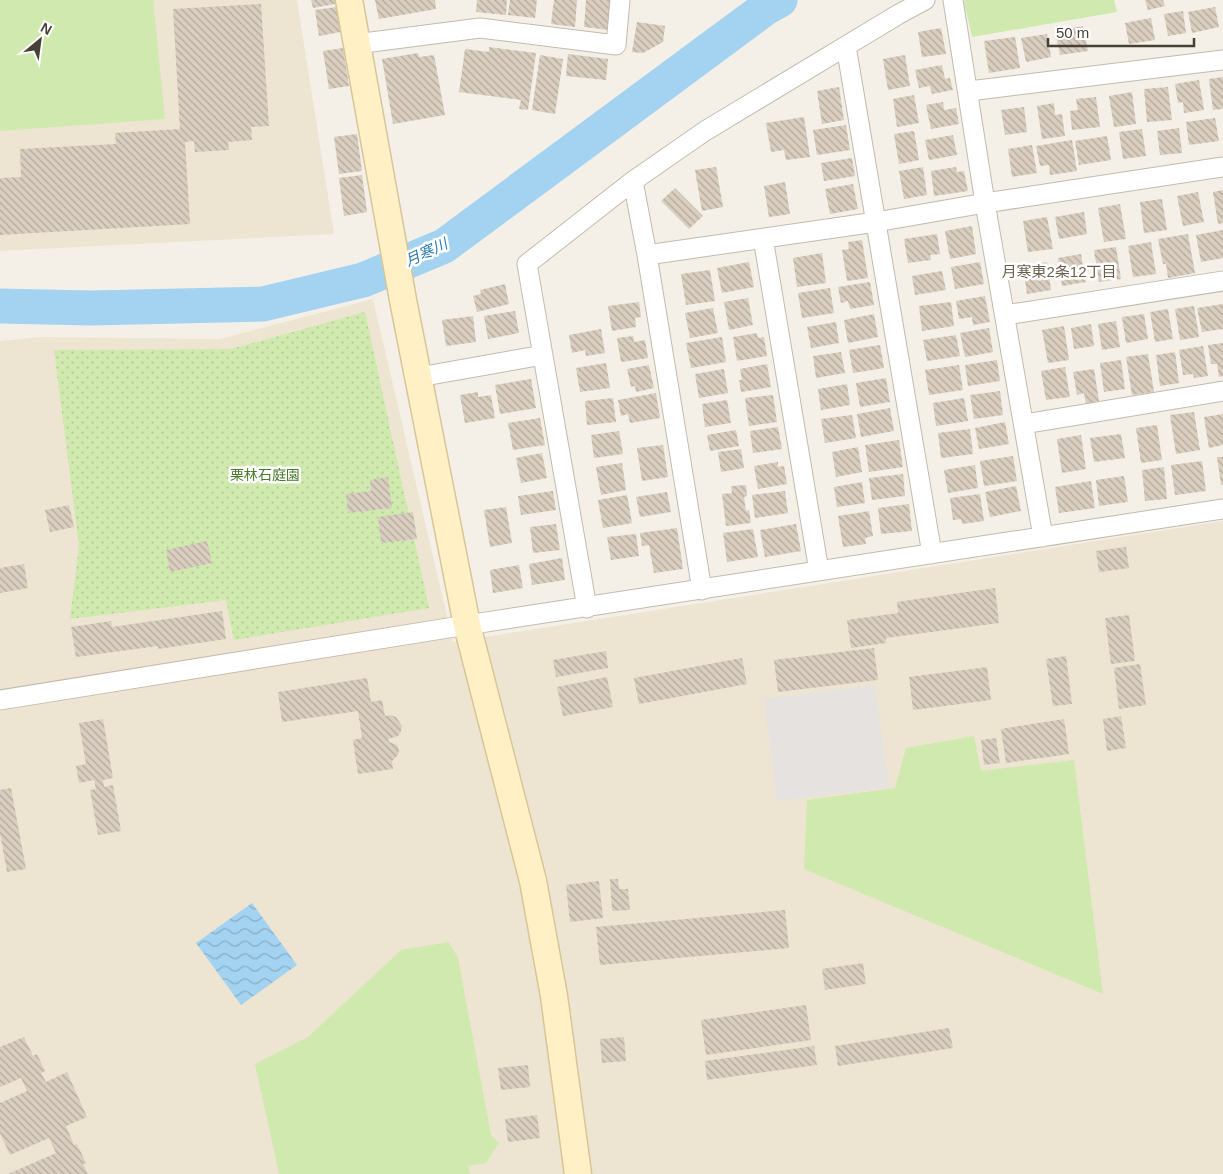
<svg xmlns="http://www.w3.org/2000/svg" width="1223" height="1174" font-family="Arial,'Noto Sans JP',sans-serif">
<defs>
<pattern id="garden-dots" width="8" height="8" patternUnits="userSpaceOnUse" patternTransform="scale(1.25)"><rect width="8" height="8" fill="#d0e9af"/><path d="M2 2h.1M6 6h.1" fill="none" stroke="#b4c997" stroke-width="1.8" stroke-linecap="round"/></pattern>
<pattern id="water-waves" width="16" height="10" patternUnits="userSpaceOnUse" patternTransform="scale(1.25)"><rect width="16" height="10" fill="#a3d3f1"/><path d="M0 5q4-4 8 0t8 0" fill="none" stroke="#87adc4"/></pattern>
<pattern id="building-back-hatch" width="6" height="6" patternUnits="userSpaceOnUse" patternTransform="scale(1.25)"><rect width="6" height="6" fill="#d9cebf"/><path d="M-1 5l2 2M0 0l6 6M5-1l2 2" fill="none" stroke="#b2a99c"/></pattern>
</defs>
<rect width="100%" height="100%" fill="#f4f0e7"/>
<path fill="#ede5d1" d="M 0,0 L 297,0 L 334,234 L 0,251 Z
M 373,299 L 453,642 L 1223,521 L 1223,1174 L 0,1174 L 0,341 L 39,337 L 220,339 Z"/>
<path fill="#d0e9af" d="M 0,0 L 153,0 L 165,119 L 0,131 Z
M 965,0 L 1114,0 L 1117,12 L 972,37 L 964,2 Z
M 974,736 L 981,771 L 1074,760 L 1103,994 L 804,869 L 807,800 L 895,788 L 906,748 Z
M 449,942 L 458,958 L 491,1135 L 499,1143 L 486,1163 L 468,1166 L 470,1174 L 279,1174 L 255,1064 L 308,1037 L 401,950 Z"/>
<path fill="url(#garden-dots)" d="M 365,312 L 429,608 L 234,640 L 226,600 L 70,619 L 79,545 L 54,350 L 231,349 Z"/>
<path fill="#e5e2df" d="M 875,685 L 889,787 L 777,801 L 764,699 Z"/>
<path fill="url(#water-waves)" d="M 252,903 L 297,965 L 241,1005 L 196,943 Z"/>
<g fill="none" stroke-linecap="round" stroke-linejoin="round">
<path stroke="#a3d3f1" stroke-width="35" d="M 0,306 L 91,308 L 263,304 L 363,280 L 444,246 L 767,7 L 780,0"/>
</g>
<path fill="url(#building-back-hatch)" d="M 311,0 L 335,0 L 335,4 L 313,8 Z
M 375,0 L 435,0 L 436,9 L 379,19 Z
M 477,0 L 507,0 L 506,15 L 476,12 Z
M 510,0 L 537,0 L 535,18 L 508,15 Z
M 554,0 L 577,0 L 575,27 L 551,24 Z
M 586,0 L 611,0 L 608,30 L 584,27 Z
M 1145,0 L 1163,0 L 1165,6 L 1148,10 Z
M 261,4 L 269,126 L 251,127 L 252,140 L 228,142 L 229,150 L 195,152 L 194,141 L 185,142 L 190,224 L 0,235 L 0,178 L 21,177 L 20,149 L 116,144 L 115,133 L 180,129 L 173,9 Z
M 336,7 L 341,32 L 319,36 L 315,10 Z
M 1215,7 L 1219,27 L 1192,33 L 1188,12 Z
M 1183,11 L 1186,33 L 1168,36 L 1164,14 Z
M 1151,18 L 1155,40 L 1129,44 L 1125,23 Z
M 637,22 L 665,26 L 663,42 L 643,53 L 632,52 Z
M 1083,26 L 1088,51 L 1060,55 L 1055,31 Z
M 941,28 L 946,54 L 922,57 L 918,32 Z
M 1047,34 L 1051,57 L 1026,62 L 1021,38 Z
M 1015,37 L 1020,68 L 989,73 L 984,41 Z
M 489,47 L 536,53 L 528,110 L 519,109 L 521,100 L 459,92 L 465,49 L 489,52 Z
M 343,48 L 349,86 L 329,89 L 323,51 Z
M 418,53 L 419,57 L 434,55 L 445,115 L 393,124 L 382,59 Z
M 568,54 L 608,59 L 606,80 L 566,76 Z
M 540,55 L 563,59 L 555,114 L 532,110 Z
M 905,55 L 910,86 L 888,90 L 883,59 Z
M 942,65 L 945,79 L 950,78 L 953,90 L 932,94 L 930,86 L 919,88 L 915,70 Z
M 1223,77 L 1223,109 L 1213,110 L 1209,79 Z
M 1199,80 L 1204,110 L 1184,113 L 1183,102 L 1178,103 L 1175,84 Z
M 839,87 L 844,120 L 822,124 L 817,91 Z
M 1168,87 L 1172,120 L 1147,122 L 1144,89 Z
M 1132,92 L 1136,124 L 1114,127 L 1109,96 Z
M 914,95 L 919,123 L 897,127 L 893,99 Z
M 1096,97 L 1100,127 L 1072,130 L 1070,111 L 1078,110 L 1076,99 Z
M 943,102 L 944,110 L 956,108 L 959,124 L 931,129 L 926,105 Z
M 1054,103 L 1055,115 L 1062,114 L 1065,136 L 1042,139 L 1037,106 Z
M 1024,107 L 1027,132 L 1005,135 L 1001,110 Z
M 804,117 L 810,157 L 786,160 L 784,150 L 771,152 L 766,123 Z
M 1215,118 L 1219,141 L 1189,145 L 1186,122 Z
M 846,125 L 850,150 L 817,155 L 813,130 Z
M 1179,128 L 1182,153 L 1160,155 L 1157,131 Z
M 1142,129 L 1146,156 L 1123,159 L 1119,132 Z
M 914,131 L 919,160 L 899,164 L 894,134 Z
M 357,134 L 362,171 L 339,174 L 334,137 Z
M 953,135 L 957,155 L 929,160 L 925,140 Z
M 1107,136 L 1111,160 L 1079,165 L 1075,141 Z
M 1072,140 L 1077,171 L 1050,175 L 1049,165 L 1040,166 L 1036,146 Z
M 1032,145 L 1037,173 L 1012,177 L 1008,149 Z
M 852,158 L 855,176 L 824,181 L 821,163 Z
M 716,167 L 723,207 L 702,211 L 695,170 Z
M 923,167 L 927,195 L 904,199 L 899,171 Z
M 956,167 L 957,172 L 964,171 L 968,191 L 934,196 L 931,171 Z
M 362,175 L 367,212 L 344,216 L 339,178 Z
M 785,182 L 790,214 L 769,217 L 764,186 Z
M 853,184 L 858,209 L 830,214 L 825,189 Z
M 675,188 L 703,216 L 689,229 L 661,201 Z
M 1223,190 L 1223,223 L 1218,224 L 1213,192 Z
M 1198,192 L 1204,222 L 1183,226 L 1177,196 Z
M 1162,199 L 1167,230 L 1144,233 L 1140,202 Z
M 1120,204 L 1126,239 L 1104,242 L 1098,208 Z
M 1084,212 L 1087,234 L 1059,239 L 1055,217 Z
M 1047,217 L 1053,249 L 1028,252 L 1023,221 Z
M 972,226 L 976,254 L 950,259 L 945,231 Z
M 1223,230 L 1223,258 L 1201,262 L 1196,235 Z
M 937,234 L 940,254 L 930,255 L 931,260 L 908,263 L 904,239 Z
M 1188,234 L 1195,273 L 1168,278 L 1166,264 L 1163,264 L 1158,239 Z
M 862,240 L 868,278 L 847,281 L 842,250 L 849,249 L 848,242 Z
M 1151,242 L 1156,274 L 1133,277 L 1128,246 Z
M 1116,247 L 1121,279 L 1099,282 L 1094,250 Z
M 822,253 L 826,283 L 797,287 L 793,258 Z
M 1081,254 L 1086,282 L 1062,286 L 1058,258 Z
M 749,262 L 754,287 L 722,293 L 717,268 Z
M 980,262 L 984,284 L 955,289 L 951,267 Z
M 1047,262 L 1051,290 L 1027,294 L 1023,266 Z
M 710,270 L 715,301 L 686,305 L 681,274 Z
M 942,271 L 946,290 L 915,295 L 912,276 Z
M 870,282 L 874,305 L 850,309 L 848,301 L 841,303 L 838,287 Z
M 505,284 L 509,304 L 477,312 L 473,296 L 481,294 L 480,290 Z
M 830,288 L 834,313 L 802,318 L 798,293 Z
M 985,296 L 990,322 L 973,325 L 972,317 L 959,319 L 956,301 Z
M 748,298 L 753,325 L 729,330 L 724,302 Z
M 639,302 L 641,317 L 635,318 L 636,327 L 612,331 L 608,306 Z
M 951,302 L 954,326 L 922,331 L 919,306 Z
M 1223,304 L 1223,329 L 1202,332 L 1197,308 Z
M 1194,306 L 1199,337 L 1180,340 L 1175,309 Z
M 713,308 L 718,333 L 690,338 L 685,313 Z
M 1168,309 L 1173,339 L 1155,342 L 1150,312 Z
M 515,311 L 519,333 L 488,339 L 484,316 Z
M 874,314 L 878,337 L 848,343 L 844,320 Z
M 1144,314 L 1148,339 L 1126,343 L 1122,317 Z
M 473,316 L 476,342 L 446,346 L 442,320 Z
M 1116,321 L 1120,347 L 1102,350 L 1098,324 Z
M 836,322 L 839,343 L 811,348 L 807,327 Z
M 1091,324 L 1094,346 L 1074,349 L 1071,328 Z
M 1064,326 L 1069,360 L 1048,363 L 1042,330 Z
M 989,328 L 993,352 L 965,357 L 960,333 Z
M 601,329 L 605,353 L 586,356 L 585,350 L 572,353 L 569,335 Z
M 757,333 L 758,338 L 764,337 L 767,356 L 737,361 L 733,337 Z
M 956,335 L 960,356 L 927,361 L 923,340 Z
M 633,336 L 634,342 L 645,340 L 648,358 L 621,362 L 617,338 Z
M 722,337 L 726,362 L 691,368 L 686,343 Z
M 1223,343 L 1223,376 L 1219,377 L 1217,364 L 1211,364 L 1208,345 Z
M 880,345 L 884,368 L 853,373 L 849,350 Z
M 1203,346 L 1208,376 L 1194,378 L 1193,374 L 1183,375 L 1179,350 Z
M 841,352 L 845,373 L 816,378 L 813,356 Z
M 1175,352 L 1179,383 L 1160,386 L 1156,355 Z
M 1148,354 L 1154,392 L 1132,395 L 1126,357 Z
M 997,360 L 1000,381 L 968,386 L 965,365 Z
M 1121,360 L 1125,389 L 1104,392 L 1100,363 Z
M 606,363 L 610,388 L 580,392 L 576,368 Z
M 767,364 L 771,387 L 741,392 L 739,380 L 742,380 L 740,369 Z
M 649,365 L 654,388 L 636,392 L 635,386 L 631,387 L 627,369 Z
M 959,365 L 963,390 L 929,395 L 925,370 Z
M 1065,367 L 1070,397 L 1046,400 L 1041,371 Z
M 724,369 L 728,393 L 699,398 L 695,374 Z
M 1094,369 L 1099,401 L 1086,404 L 1084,393 L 1077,395 L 1073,372 Z
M 886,378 L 890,402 L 860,407 L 856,383 Z
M 531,379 L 536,408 L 500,414 L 495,385 Z
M 847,384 L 850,405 L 821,410 L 818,389 Z
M 1000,391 L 1003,415 L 974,419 L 970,395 Z
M 478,392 L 478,397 L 491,395 L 495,418 L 465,423 L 460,395 Z
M 656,393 L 660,418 L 630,423 L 628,414 L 621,416 L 618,400 Z
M 773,395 L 777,422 L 749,426 L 745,398 Z
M 613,398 L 616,422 L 587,425 L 585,401 Z
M 964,398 L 968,421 L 936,426 L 933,403 Z
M 727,400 L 731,423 L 705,427 L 702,404 Z
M 890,408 L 894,431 L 861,437 L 857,414 Z
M 1194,412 L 1200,450 L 1176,454 L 1170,415 Z
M 1223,414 L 1223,445 L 1209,448 L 1204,417 Z
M 852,415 L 856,438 L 825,443 L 821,419 Z
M 540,418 L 545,445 L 513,450 L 508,423 Z
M 1005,422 L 1009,444 L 979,449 L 975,428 Z
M 1157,425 L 1162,460 L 1141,463 L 1136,428 Z
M 778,427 L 782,449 L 753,453 L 750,431 Z
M 970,429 L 973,454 L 941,458 L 938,433 Z
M 736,430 L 739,446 L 710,451 L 707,435 Z
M 619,431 L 623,454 L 594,458 L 591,435 Z
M 1121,434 L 1125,458 L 1094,462 L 1090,438 Z
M 1081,435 L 1086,469 L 1062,473 L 1057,439 Z
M 899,440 L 903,467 L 869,472 L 865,445 Z
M 663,445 L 668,477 L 642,481 L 637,448 Z
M 858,447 L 862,472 L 836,477 L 832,452 Z
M 741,449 L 744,468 L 721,472 L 718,452 Z
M 542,453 L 547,478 L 521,483 L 516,458 Z
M 1013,456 L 1017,481 L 984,486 L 980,461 Z
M 1217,457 L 1223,457 L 1223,485 L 1221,485 Z
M 1202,461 L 1206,491 L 1175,495 L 1171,465 Z
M 778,462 L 778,467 L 784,466 L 787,484 L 758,489 L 754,466 Z
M 622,463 L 626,490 L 601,495 L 596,467 Z
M 975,465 L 978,488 L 948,493 L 944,470 Z
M 1164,467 L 1167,499 L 1145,501 L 1142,470 Z
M 903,474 L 905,496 L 872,500 L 869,478 Z
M 1124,476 L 1128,502 L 1099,506 L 1096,480 Z
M 388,477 L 392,508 L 348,513 L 346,494 L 371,491 L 370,480 Z
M 1091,481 L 1095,508 L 1059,513 L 1055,487 Z
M 862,482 L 865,503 L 837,507 L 834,487 Z
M 746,485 L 747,496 L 744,497 L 746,511 L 749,510 L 751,523 L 726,526 L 722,494 L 732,493 L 731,486 Z
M 1016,486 L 1021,511 L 990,517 L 985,492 Z
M 553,491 L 556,510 L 521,515 L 518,496 Z
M 785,491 L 788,513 L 755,518 L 752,495 Z
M 667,492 L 671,512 L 640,517 L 636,497 Z
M 980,494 L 984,521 L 962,524 L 961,519 L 953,520 L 950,498 Z
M 627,495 L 632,523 L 603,528 L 598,500 Z
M 909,504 L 912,531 L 881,534 L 878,508 Z
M 69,505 L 74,527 L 50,532 L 45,510 Z
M 506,507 L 512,543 L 490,547 L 484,510 Z
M 869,511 L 873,536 L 865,538 L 866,544 L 843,547 L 838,516 Z
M 413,512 L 417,539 L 381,543 L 378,517 Z
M 556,524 L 560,550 L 533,553 L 530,527 Z
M 796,524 L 801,551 L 765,557 L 760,530 Z
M 677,528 L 683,569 L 654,573 L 649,545 L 642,546 L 640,533 Z
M 753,529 L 758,557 L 727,562 L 723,533 Z
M 636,534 L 639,556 L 611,560 L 607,537 Z
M 207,541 L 212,563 L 170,572 L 166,550 Z
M 1126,547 L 1129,568 L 1099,572 L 1096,551 Z
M 562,558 L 565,580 L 532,585 L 529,564 Z
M 24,564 L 28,588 L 0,593 L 0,568 Z
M 519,565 L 523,588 L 493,593 L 490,570 Z
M 995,588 L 999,623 L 886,638 L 886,643 L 851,648 L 847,620 L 898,613 L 897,602 Z
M 222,611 L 226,639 L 158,649 L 158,646 L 76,657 L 71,627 L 111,621 L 112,627 Z
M 1129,615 L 1135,661 L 1111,664 L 1105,618 Z
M 874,648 L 878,680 L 778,692 L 774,660 Z
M 606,651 L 608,668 L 556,677 L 553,660 Z
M 1066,656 L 1072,704 L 1053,706 L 1046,659 Z
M 742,658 L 747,684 L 639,704 L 634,678 Z
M 1140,664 L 1146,705 L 1119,709 L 1114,668 Z
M 987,667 L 991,700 L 913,710 L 909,677 Z
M 607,677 L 613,707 L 563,716 L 557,687 Z
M 367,678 L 371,702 L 382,700 L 385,716 L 390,715 L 396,717 L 402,726 L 401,731 L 398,736 L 388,739 L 389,742 L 397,745 L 399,750 L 398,755 L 392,761 L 393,769 L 358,774 L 353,740 L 362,738 L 358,711 L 282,722 L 278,692 Z
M 1121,716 L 1126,748 L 1107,751 L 1103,719 Z
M 103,719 L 113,778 L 103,780 L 104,787 L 113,785 L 121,831 L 98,835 L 90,790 L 96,789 L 94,780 L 79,783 L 76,766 L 86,764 L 79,723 Z
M 1064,719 L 1069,754 L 1006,763 L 1001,729 Z
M 996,738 L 1000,763 L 984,765 L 981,740 Z
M 11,788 L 26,869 L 7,872 L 0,833 L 0,790 Z
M 610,879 L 618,879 L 619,889 L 628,889 L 630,910 L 612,911 Z
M 599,881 L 603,918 L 570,922 L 566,885 Z
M 785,910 L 789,948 L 600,965 L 596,927 Z
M 863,963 L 866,984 L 825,990 L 822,969 Z
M 806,1005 L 811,1040 L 706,1055 L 701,1020 Z
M 949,1028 L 953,1048 L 838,1066 L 835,1046 Z
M 24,1037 L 33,1056 L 37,1054 L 45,1071 L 41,1073 L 46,1082 L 67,1072 L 87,1117 L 66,1126 L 74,1145 L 77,1144 L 86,1163 L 83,1164 L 88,1174 L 8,1174 L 56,1153 L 49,1138 L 10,1155 L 0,1133 L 0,1103 L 27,1091 L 21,1078 L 0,1087 L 0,1047 Z
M 624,1037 L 626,1061 L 602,1063 L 600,1039 Z
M 814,1046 L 817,1065 L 707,1080 L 705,1061 Z
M 528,1065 L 530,1087 L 501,1090 L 498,1068 Z
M 537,1115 L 540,1138 L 508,1142 L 505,1119 Z"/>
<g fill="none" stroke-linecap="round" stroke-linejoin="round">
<defs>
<path id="street" d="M 953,0 L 985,203 L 1043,537
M 356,44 L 480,28 L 616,45 L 620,0
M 846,46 L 932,554
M 969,91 L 1223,60
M 633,181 L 647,255 L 702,590
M 763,238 L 819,571
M 647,255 L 876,222 L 985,203 L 1223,167
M 1005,315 L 1223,281
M 419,377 L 543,355
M 1024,424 L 1223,391
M 587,608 L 527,264 L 633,181 L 705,131 L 899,14 L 925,0
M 0,700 L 467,625 L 1223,509"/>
<path id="secondary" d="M 349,0 L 403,300 L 467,625 L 533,881 L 554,996 L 578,1174"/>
</defs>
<use href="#street" stroke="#c3baad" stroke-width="21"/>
<use href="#secondary" stroke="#d8c598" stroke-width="29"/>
<use href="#street" stroke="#fff" stroke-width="19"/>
<use href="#secondary" stroke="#fff0c6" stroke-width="26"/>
</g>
<g text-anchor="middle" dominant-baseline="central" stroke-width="5" stroke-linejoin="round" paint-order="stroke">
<g font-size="14" fill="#497a28" stroke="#fff">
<text x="265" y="475">栗林石庭園</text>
</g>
<g font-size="15" font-style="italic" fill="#2c7aad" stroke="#fff">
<text transform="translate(426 252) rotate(-25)">月寒川</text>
</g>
<g font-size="15" fill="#6a5e4d" stroke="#fff">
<text x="1059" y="271">月寒東2条12丁目</text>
</g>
</g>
<g transform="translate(40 40) rotate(29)" stroke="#ffffff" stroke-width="4" paint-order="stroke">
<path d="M0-4L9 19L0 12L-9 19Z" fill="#474036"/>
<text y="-8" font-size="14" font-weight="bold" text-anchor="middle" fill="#474036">N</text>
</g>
<path d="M1048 38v8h146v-8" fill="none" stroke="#474036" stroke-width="2.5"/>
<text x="1056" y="38" font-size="15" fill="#474036" stroke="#ffffff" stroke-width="4" paint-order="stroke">50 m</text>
</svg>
